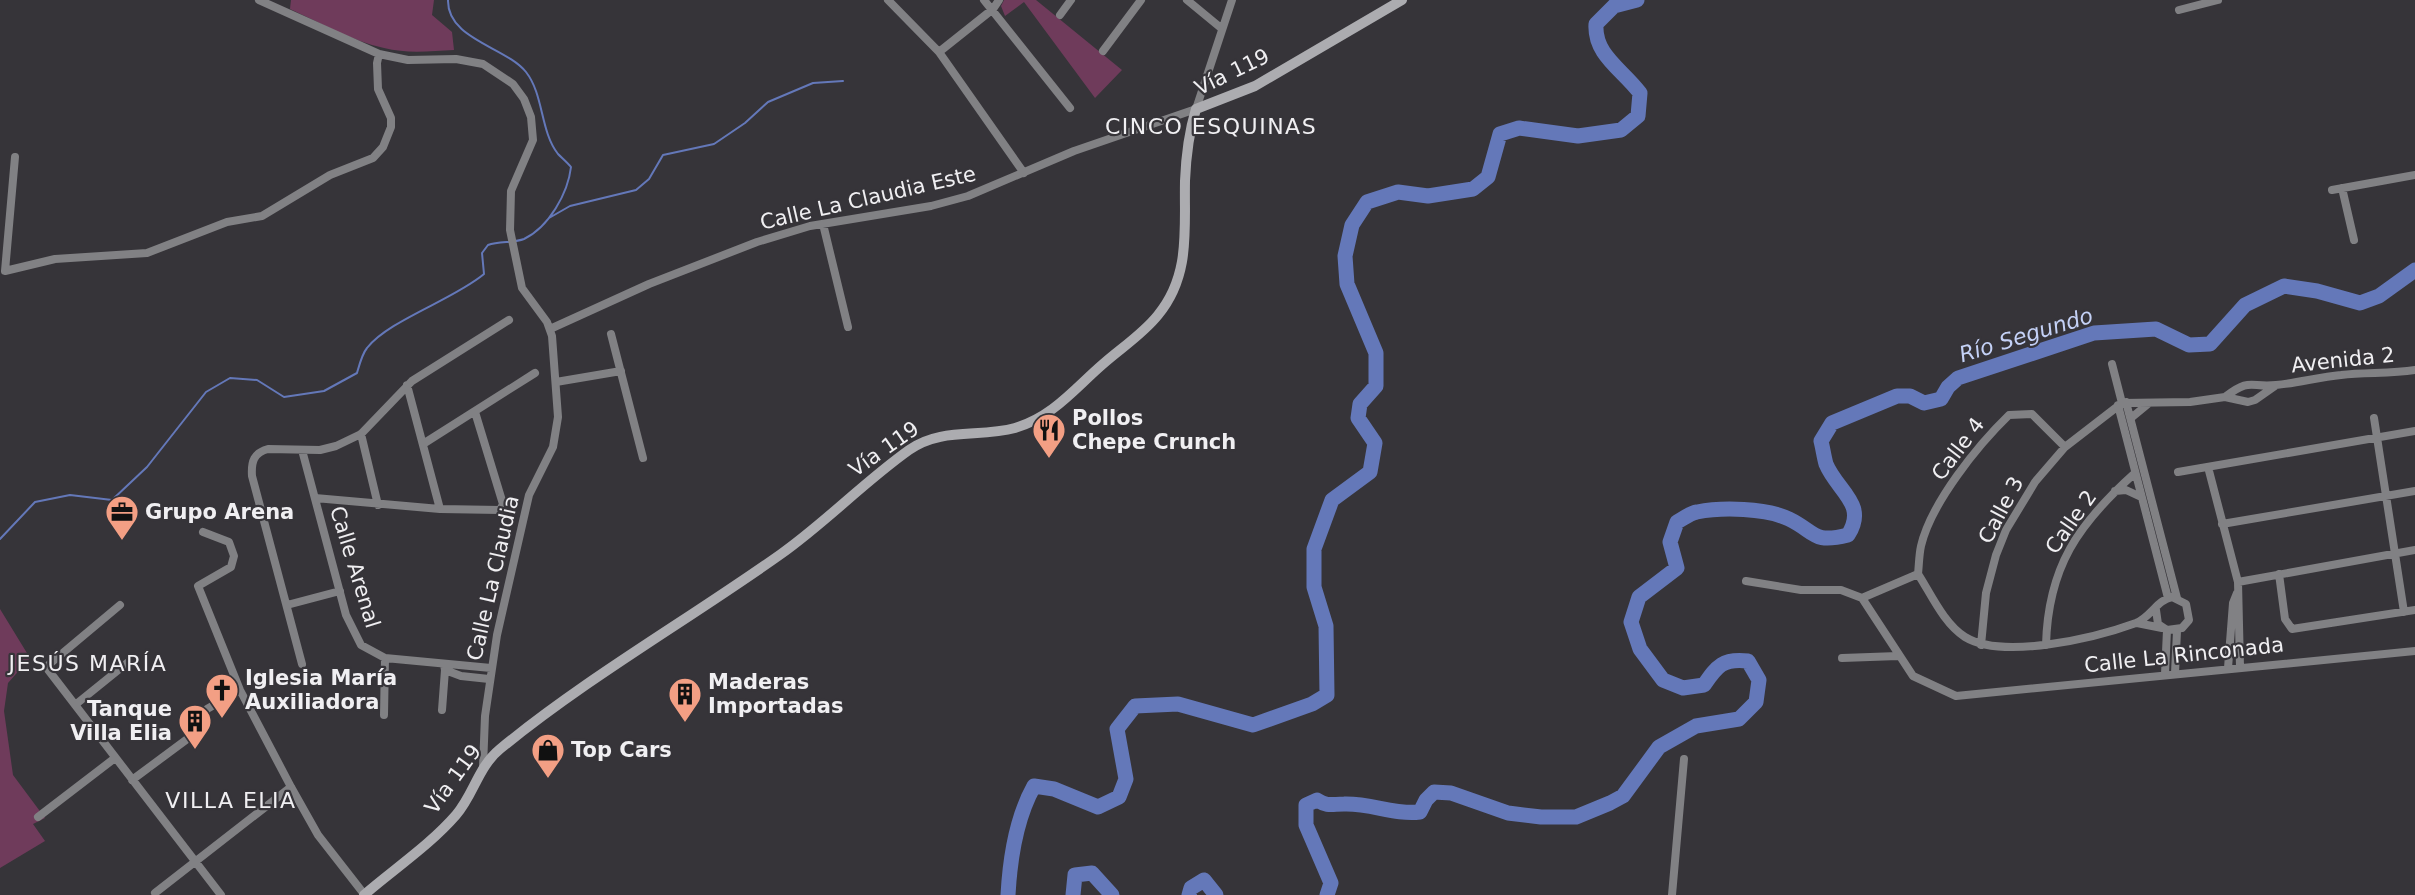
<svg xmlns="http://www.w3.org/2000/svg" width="2415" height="895" font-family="'DejaVu Sans',sans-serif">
<rect width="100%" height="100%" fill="#363439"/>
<path fill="#6f3b5b" d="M 291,0 L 434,0 L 432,15 L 452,32 L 454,50 C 431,51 407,54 384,48 C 352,41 321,23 290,9 Z
M 1004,0 L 1036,0 L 1122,70 L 1095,98 L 1024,2 L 1005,16 L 1001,6 Z
M 0,609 L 30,658 L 8,683 L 4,711 L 13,775 L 45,818 L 33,824 L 45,841 L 0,868 Z"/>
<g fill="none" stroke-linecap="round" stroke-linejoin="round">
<path stroke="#6478b9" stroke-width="2" d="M 549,218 L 570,206 L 636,190 L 649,179 L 663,155 L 714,144 L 745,123 L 768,102 L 813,83 L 843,81
M 0,539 L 35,502 L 70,495 L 112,500 L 147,467 L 206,392 L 230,378 L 257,380 L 284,397 L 324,391 L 357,373 C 359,366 362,354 367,348 C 389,320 453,300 484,274 L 482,253 L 488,245 C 499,241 514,243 524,239 C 549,227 568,193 571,167 C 567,162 562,158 558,154 C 540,131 544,95 526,72 C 506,47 447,39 448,0"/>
<path stroke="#6478b9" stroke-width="15" d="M 1008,895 C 1010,858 1016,818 1034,786 L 1054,789 L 1098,807 L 1119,797 L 1126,779 L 1117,729 L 1135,706 L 1178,704 L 1253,725 L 1312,704 L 1327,695 L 1326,626 L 1314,587 L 1314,549 L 1332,500 L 1370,472 L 1375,443 L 1358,418 L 1360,404 L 1376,386 L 1376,353 L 1347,284 L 1345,256 L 1352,225 L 1367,202 L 1398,192 L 1428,196 L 1473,189 L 1488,177 L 1500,134 L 1519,128 L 1578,136 L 1621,130 L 1638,116 L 1640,93 C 1622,69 1594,55 1596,24 L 1614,6 L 1637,0
M 1073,895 L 1075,875 L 1092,873 L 1112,895
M 1189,895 L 1191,888 L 1204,880 L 1216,895
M 1327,895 L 1331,883 L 1306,825 L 1306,805 L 1317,800 C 1328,807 1332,804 1344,804 C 1371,803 1394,815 1420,812 L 1426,800 L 1434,792 L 1451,793 L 1508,813 L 1541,817 L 1576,817 L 1610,803 L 1623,796 L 1659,747 L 1696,726 L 1739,719 L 1756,702 L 1759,680 L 1748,661 C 1723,658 1717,666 1704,685 L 1683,688 L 1663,680 L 1640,649 L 1631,622 L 1639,597 L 1677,568 L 1670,542 L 1677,522 C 1683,519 1690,513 1697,512 C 1722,507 1766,508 1789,519 C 1816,532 1812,544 1848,535 C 1868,504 1837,491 1826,464 C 1824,457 1823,449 1821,441 L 1832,423 L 1897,396 L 1910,396 L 1924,403 L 1941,399 L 1948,387 L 1958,378 L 2094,333 L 2156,329 L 2189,345 L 2210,344 L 2245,305 L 2284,286 L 2317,291 L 2360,303 L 2379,296 L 2415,270"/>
<path stroke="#818184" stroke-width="8" d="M 259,0 L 379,54 L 408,60 L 456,59 L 483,64 L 513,84 L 524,99 L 531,117 L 533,140 L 511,191 L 510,230 L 522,288 L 547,322 L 552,336 L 558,417 L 553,447 L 529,495 L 497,635 L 485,716 L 483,767
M 888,0 L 939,52 L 1024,173
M 984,0 L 1070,108
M 1187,0 L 1221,28
M 2179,10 L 2218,0
M 1060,15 L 1071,0
M 1103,51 L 1141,0
M 939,52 L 993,9 L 999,0
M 15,157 L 5,271 L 55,259 L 147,253 L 227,222 L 262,216 L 330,175 L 373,158 L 383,147 L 391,127 L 391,118 L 378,89 L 377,63 L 379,54
M 2342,188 L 2354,240
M 2332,190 L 2415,175
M 823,224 L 848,327
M 550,329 L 649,284 L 757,242 L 810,226 L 931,206 L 968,196 L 1074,151 L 1196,109 L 1232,0
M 611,334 L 643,458
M 2112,364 L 2122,403
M 556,382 L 621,371
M 407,385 L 440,509
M 2225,397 C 2251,377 2250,388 2276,385 C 2298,383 2319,377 2341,375 C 2366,372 2390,374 2415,370
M 2126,402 L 2177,598
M 2118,405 L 2168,598
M 2131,418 L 2148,404
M 2374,418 L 2404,612
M 361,434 L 378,505
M 423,444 L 535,373
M 302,450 L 346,615 L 361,645 L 385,658 L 491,668
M 2208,467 L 2238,582 L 2240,667
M 2178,472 L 2415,431
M 2115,491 L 2126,490 L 2141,497
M 315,498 L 440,509 L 500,510 L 503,504 L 475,412
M 2222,524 L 2415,491
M 203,532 L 229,542 L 234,556 L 231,567 L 198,586 L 240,690 L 291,787 L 318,835 L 364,894
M 1918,574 C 1931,594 1944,624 1965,637 C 2003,660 2095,638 2136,623 C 2151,617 2157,600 2172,597 L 2186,604 L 2189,620 L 2182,628 L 2167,630 L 2158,624 L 2156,610
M 1918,574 C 1919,565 1919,555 1921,546 C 1931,503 1978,445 2009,415 L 2032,414 L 2065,447
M 2279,574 L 2285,619 L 2292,629 L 2415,610
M 1746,581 L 1801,590 L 1841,590 L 1862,598 L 1913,676 L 1956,696 L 2415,651
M 2238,582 L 2415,550
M 1862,598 L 1918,574
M 120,605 L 46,667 L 221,895
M 287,605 L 340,591
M 2137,623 L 2162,628
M 1981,645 L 1986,593 L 1996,555 L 2006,530 L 2035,482 L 2065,447 L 2122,403 L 2190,402 L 2225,397 L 2248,402 L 2255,400 L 2275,386
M 2046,645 C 2048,567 2078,524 2135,473
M 1842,658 L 1898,656
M 302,664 L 252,476 C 251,461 254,453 268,449 L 320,450 L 336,446 L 361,434 L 412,381 L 509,320
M 444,665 L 445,670 L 461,676 L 489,679
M 2228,668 L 2233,603 L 2237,593
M 2175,673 L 2177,631
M 2165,674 L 2167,630
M 75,705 L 127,663
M 442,710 L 445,670
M 384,715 L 385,658
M 132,780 L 194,734 L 207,709 L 240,690
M 38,817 L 115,758
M 155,893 L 291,787
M 1672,895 L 1684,759"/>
<path stroke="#acacb0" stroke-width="10" d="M 364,895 C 394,869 430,845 456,815 C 474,794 478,767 500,749 C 588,677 688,620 781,554 C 826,522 864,482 909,450 C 941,427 980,438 1015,428 C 1053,417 1075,388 1103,364 C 1121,348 1143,334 1158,315 C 1191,275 1184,229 1185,181 C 1186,156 1189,132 1196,109 L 1255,86 L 1402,0"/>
</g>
<defs>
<symbol id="restaurant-pin" viewBox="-11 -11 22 30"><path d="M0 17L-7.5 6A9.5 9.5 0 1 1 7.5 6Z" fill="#f39f84" stroke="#363439"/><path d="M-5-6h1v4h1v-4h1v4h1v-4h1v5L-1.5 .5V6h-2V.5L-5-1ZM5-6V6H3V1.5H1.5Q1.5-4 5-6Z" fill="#111"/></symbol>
<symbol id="office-pin" viewBox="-11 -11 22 30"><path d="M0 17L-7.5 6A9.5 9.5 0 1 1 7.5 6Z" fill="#f39f84" stroke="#363439"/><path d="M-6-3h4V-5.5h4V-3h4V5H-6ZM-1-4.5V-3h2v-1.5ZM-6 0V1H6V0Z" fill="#111"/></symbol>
<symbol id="church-pin" viewBox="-11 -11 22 30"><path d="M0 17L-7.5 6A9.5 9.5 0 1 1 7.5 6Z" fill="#f39f84" stroke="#363439"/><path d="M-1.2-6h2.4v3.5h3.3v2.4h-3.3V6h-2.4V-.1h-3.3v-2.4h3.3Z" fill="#111"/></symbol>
<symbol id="building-pin" viewBox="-11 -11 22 30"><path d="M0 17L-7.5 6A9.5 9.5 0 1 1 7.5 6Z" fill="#f39f84" stroke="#363439"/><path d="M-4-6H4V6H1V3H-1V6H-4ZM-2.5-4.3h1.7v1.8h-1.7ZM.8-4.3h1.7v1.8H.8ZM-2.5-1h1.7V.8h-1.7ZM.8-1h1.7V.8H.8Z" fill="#111"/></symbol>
<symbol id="shop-pin" viewBox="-11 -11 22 30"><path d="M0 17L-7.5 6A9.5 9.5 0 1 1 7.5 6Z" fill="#f39f84" stroke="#363439"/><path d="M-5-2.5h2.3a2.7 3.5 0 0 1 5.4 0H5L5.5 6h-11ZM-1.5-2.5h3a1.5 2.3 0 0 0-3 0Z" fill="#111"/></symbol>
</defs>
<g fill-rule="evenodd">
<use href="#restaurant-pin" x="1030" y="411" width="38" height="52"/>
<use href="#office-pin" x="103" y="493" width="38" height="52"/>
<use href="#church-pin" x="203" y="671" width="38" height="52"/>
<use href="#building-pin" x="666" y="675" width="38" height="52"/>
<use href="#building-pin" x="176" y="702" width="38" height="52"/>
<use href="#shop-pin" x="529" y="731" width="38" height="52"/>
</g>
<g text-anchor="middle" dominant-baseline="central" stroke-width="4.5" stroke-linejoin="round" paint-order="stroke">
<g font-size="21" fill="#f0eff2" stroke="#363439">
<text transform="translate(1232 72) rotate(-26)">Vía 119</text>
<text transform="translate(868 198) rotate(-13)">Calle La Claudia Este</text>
<text transform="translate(2343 360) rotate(-6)">Avenida 2</text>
<text transform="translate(884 449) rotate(-35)">Vía 119</text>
<text transform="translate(1958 449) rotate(-53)">Calle 4</text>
<text transform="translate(2001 510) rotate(-62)">Calle 3</text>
<text transform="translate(2071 522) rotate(-55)">Calle 2</text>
<text transform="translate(355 567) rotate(73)">Calle Arenal</text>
<text transform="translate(493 578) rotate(-77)">Calle La Claudia</text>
<text transform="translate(2184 655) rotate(-6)">Calle La Rinconada</text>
<text transform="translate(453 779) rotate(-54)">Vía 119</text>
</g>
<g font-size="21" font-weight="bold" fill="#f0eff2" stroke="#363439" text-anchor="start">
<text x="1072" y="418">Pollos<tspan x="1072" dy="24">Chepe Crunch</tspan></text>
<text x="145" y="512">Grupo Arena</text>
<text x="245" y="678">Iglesia María<tspan x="245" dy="24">Auxiliadora</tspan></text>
<text x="708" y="682">Maderas<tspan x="708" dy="24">Importadas</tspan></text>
<text x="172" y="709" text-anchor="end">Tanque<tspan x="172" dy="24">Villa Elia</tspan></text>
<text x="571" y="750">Top Cars</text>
</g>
<g font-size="22" letter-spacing="1.5" fill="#f0eff2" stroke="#363439">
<text x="1211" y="126">CINCO ESQUINAS</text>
<text x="88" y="663">JESÚS MARÍA</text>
<text x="231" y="800">VILLA ELIA</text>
</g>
<g font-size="22" font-style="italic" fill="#c4d1f6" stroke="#363439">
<text transform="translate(2026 335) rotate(-17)">Río Segundo</text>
</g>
</g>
</svg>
